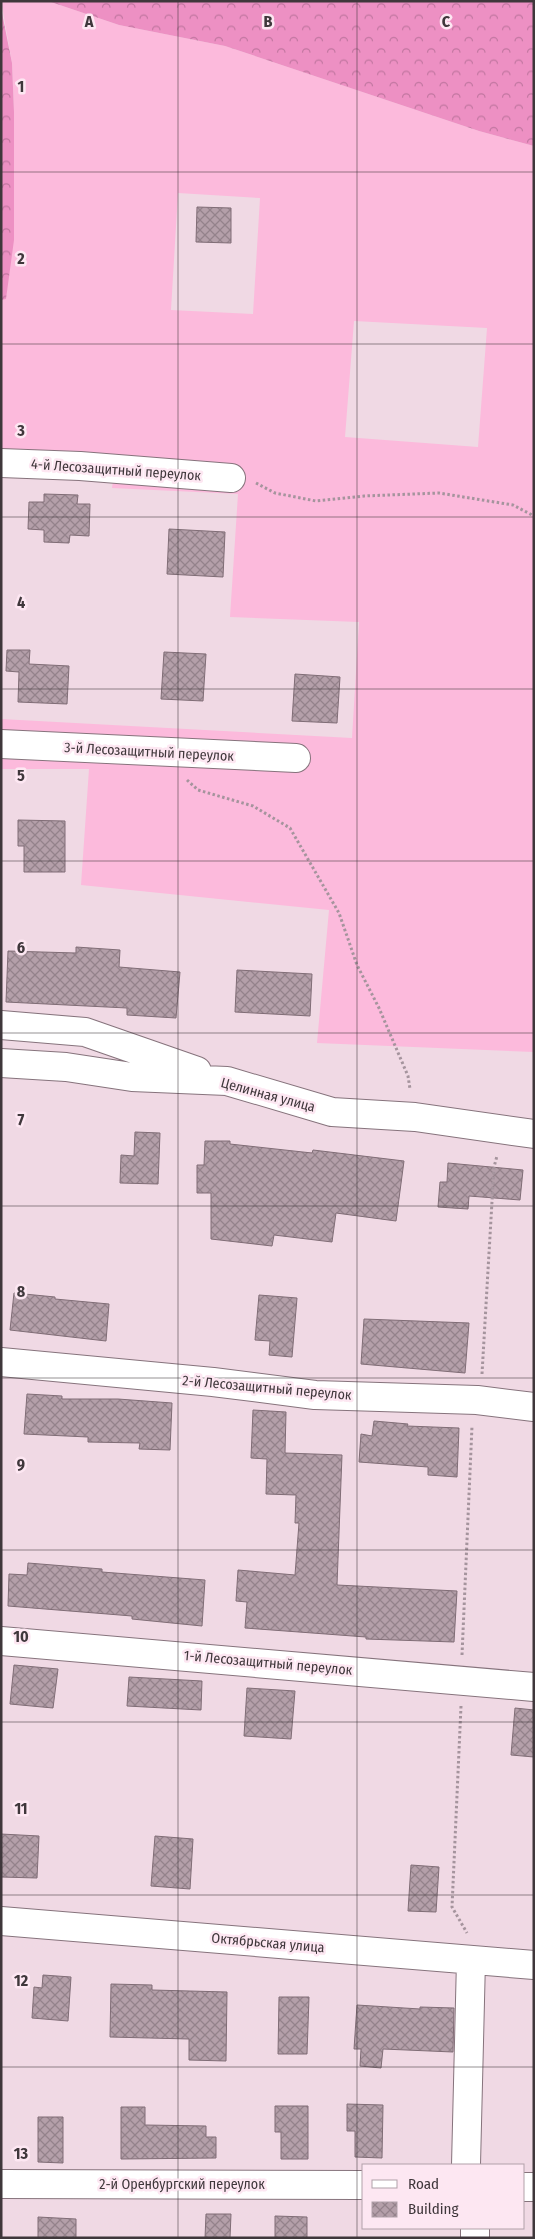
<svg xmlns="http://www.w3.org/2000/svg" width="535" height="2239" font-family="'Fira Sans Condensed',sans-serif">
<defs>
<pattern id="forest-crowns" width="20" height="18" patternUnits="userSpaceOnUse" patternTransform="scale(1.25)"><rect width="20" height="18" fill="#ed90c3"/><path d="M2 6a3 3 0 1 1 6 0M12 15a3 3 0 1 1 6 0" fill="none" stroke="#c176a0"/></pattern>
<pattern id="building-cross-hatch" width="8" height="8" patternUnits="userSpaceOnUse" patternTransform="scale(1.25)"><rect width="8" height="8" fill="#b49fa9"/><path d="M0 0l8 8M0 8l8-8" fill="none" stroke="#94828b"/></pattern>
</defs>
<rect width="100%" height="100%" fill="#f0d9e4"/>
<path fill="#fcbadc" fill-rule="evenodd" d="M 1,1 L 48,1 L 119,25 L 225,46 L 479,131 L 534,146 L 534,1052 L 317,1043 L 329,910 L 81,885 L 89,769 L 1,769 L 1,719 L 352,738 L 359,622 L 230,617 L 238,494 L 112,488 L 113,481 L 1,476 L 1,300 L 6,298 L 14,112 L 12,63 ZM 178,193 L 260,198 L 253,314 L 171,310 ZM 354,321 L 487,328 L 478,447 L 345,437 Z"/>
<path fill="url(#forest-crowns)" d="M 48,1 L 534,1 L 534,146 L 479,131 L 225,46 L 119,25 Z
M 1,8 L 12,63 L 14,112 L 14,240 L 6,299 L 1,300 Z"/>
<path fill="url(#building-cross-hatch)" stroke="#806d76" d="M 197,207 L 231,208 L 231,243 L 196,242 Z
M 44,494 L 78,495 L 77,504 L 90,504 L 89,536 L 70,535 L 69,543 L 44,542 L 44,530 L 28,529 L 29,502 L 44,502 Z
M 169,529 L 225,532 L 223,577 L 167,574 Z
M 7,650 L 30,650 L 29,664 L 69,666 L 67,704 L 18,702 L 19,672 L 6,671 Z
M 164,652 L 206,654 L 203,701 L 161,699 Z
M 295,674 L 340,677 L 337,723 L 292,721 Z
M 18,820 L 65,821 L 65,872 L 24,872 L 24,846 L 18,846 Z
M 76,947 L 120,950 L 119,967 L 180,972 L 176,1018 L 127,1015 L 127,1008 L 6,1002 L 8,951 L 76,953 Z
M 237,970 L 312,974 L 310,1016 L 235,1012 Z
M 135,1132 L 160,1133 L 158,1184 L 120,1183 L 121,1155 L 134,1156 Z
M 205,1141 L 230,1141 L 230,1144 L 312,1153 L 313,1150 L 404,1161 L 396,1221 L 336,1213 L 332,1242 L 274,1235 L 272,1246 L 211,1239 L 211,1193 L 197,1193 L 197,1165 L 204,1165 Z
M 448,1163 L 523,1170 L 520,1200 L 469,1196 L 468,1209 L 438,1207 L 440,1182 L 447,1182 Z
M 14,1293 L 55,1297 L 55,1299 L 109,1304 L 106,1341 L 10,1330 Z
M 259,1295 L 297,1298 L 292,1357 L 269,1355 L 270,1341 L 255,1340 Z
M 364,1319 L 469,1323 L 465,1373 L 361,1364 Z
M 27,1394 L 62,1396 L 62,1399 L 118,1399 L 172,1403 L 170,1450 L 139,1449 L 140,1443 L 88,1442 L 88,1437 L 24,1434 Z
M 253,1410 L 286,1412 L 285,1453 L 342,1455 L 337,1585 L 457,1591 L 454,1642 L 366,1639 L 366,1637 L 245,1628 L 247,1602 L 236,1601 L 238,1570 L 295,1575 L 299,1523 L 295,1523 L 296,1495 L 266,1494 L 267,1459 L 251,1458 Z
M 374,1421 L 408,1424 L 407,1426 L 459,1428 L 457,1477 L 428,1475 L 428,1467 L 359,1462 L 361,1434 L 372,1436 Z
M 28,1563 L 102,1569 L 102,1572 L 205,1580 L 202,1626 L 132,1619 L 132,1616 L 8,1606 L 9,1574 L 27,1575 Z
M 14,1665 L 58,1669 L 53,1708 L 10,1704 Z
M 129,1677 L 202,1681 L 201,1710 L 127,1706 Z
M 247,1688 L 295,1691 L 291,1739 L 244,1736 Z
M 515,1708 L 534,1710 L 534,1757 L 511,1755 Z
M 1,1834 L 39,1836 L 37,1878 L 1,1877 Z
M 155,1836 L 193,1839 L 190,1889 L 151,1886 Z
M 411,1865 L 439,1867 L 436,1912 L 408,1911 Z
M 43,1975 L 71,1977 L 68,2021 L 32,2018 L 34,1987 L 42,1988 Z
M 111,1984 L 152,1985 L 152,1990 L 227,1992 L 226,2061 L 189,2060 L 189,2039 L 110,2037 Z
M 279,1997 L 309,1997 L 307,2054 L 278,2054 Z
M 357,2005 L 420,2009 L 420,2007 L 454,2008 L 453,2052 L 383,2049 L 381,2068 L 360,2066 L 361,2049 L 354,2049 Z
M 347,2104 L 383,2105 L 382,2158 L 355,2157 L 355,2131 L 347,2131 Z
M 275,2106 L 308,2106 L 308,2159 L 281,2159 L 281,2132 L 275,2132 Z
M 121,2107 L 145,2107 L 145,2125 L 206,2126 L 206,2137 L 216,2137 L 216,2158 L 121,2159 Z
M 38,2117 L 63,2117 L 63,2163 L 38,2162 Z
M 206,2214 L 231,2214 L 230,2238 L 205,2238 Z
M 275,2216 L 307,2217 L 307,2238 L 275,2238 Z
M 38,2217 L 76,2219 L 76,2238 L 38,2238 Z"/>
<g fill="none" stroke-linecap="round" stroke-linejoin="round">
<defs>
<path id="minor" d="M 1,463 L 80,466 L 231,478
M 1,744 L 296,758
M 1,1025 L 85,1032 L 197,1071
M 1,1063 L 66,1067 L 132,1077 L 227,1081 L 332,1112 L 415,1117 L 534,1134
M 1,1362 L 213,1382 L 315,1395 L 477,1400 L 534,1407
M 1,1641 L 534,1687
M 1,1921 L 534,1965
M 466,2165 L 471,1960
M 1,2184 L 364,2185
M 524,2187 L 534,2187
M 475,2228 L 475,2238"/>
</defs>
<use href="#minor" stroke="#86737c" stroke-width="30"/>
<path stroke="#a5949d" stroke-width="3" stroke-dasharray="2.5 2.5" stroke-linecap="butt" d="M 256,483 L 275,493 L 316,501 L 364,496 L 439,493 L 513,505 L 534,516
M 187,780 L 198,790 L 253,806 L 290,828 L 339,913 L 357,965 L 379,1008 L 408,1076 L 410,1089
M 482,1374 L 494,1167 L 497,1156
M 462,1655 L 472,1426
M 461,1706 L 452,1907 L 467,1933"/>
<use href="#minor" stroke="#fff" stroke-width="28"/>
</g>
<path fill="none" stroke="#3f373b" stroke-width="1" stroke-opacity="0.55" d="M 178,1 L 178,2238M 357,1 L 357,2238M 1,172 L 534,172M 1,344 L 534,344M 1,517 L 534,517M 1,689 L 534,689M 1,861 L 534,861M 1,1033 L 534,1033M 1,1206 L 534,1206M 1,1378 L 534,1378M 1,1550 L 534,1550M 1,1722 L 534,1722M 1,1895 L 534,1895M 1,2067 L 534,2067"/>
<g text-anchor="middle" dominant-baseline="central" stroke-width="5" stroke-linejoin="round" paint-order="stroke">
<g font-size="14" fill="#3f373b" stroke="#fde7f2">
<text transform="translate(116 470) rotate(4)">4-й Лесозащитный переулок</text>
<text transform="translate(149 752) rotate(3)">3-й Лесозащитный переулок</text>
<text transform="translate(268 1095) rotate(15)">Целинная улица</text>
<text transform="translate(267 1388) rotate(5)">2-й Лесозащитный переулок</text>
<text transform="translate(268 1663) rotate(5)">1-й Лесозащитный переулок</text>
<text transform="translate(268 1943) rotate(5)">Октябрьская улица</text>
<text x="182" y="2184">2-й Оренбургский переулок</text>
</g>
</g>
<g font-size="16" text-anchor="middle" font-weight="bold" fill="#3f373b" stroke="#fde7f2" stroke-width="5" stroke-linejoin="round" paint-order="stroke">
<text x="89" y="27">A</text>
<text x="268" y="27">B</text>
<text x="446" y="27">C</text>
<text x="21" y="92">1</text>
<text x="21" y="264">2</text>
<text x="21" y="436">3</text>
<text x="21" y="608">4</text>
<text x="21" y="781">5</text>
<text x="21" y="953">6</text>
<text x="21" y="1125">7</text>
<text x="21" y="1297">8</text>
<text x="21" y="1470">9</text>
<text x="21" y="1642">10</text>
<text x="21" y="1814">11</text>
<text x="21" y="1986">12</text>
<text x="21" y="2159">13</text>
</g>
<rect width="535" height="2239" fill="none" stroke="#3f373b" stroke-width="5"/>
<rect x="362" y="2164" width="162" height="65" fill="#fde7f2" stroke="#b1a1a9"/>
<rect x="372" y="2180" width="25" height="8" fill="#ffffff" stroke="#b1a1a9"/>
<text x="408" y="2189" font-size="15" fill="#3f373b">Road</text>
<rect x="372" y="2202" width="25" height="15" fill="url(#building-cross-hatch)" stroke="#b1a1a9"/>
<text x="408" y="2214" font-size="15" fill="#3f373b">Building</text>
</svg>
